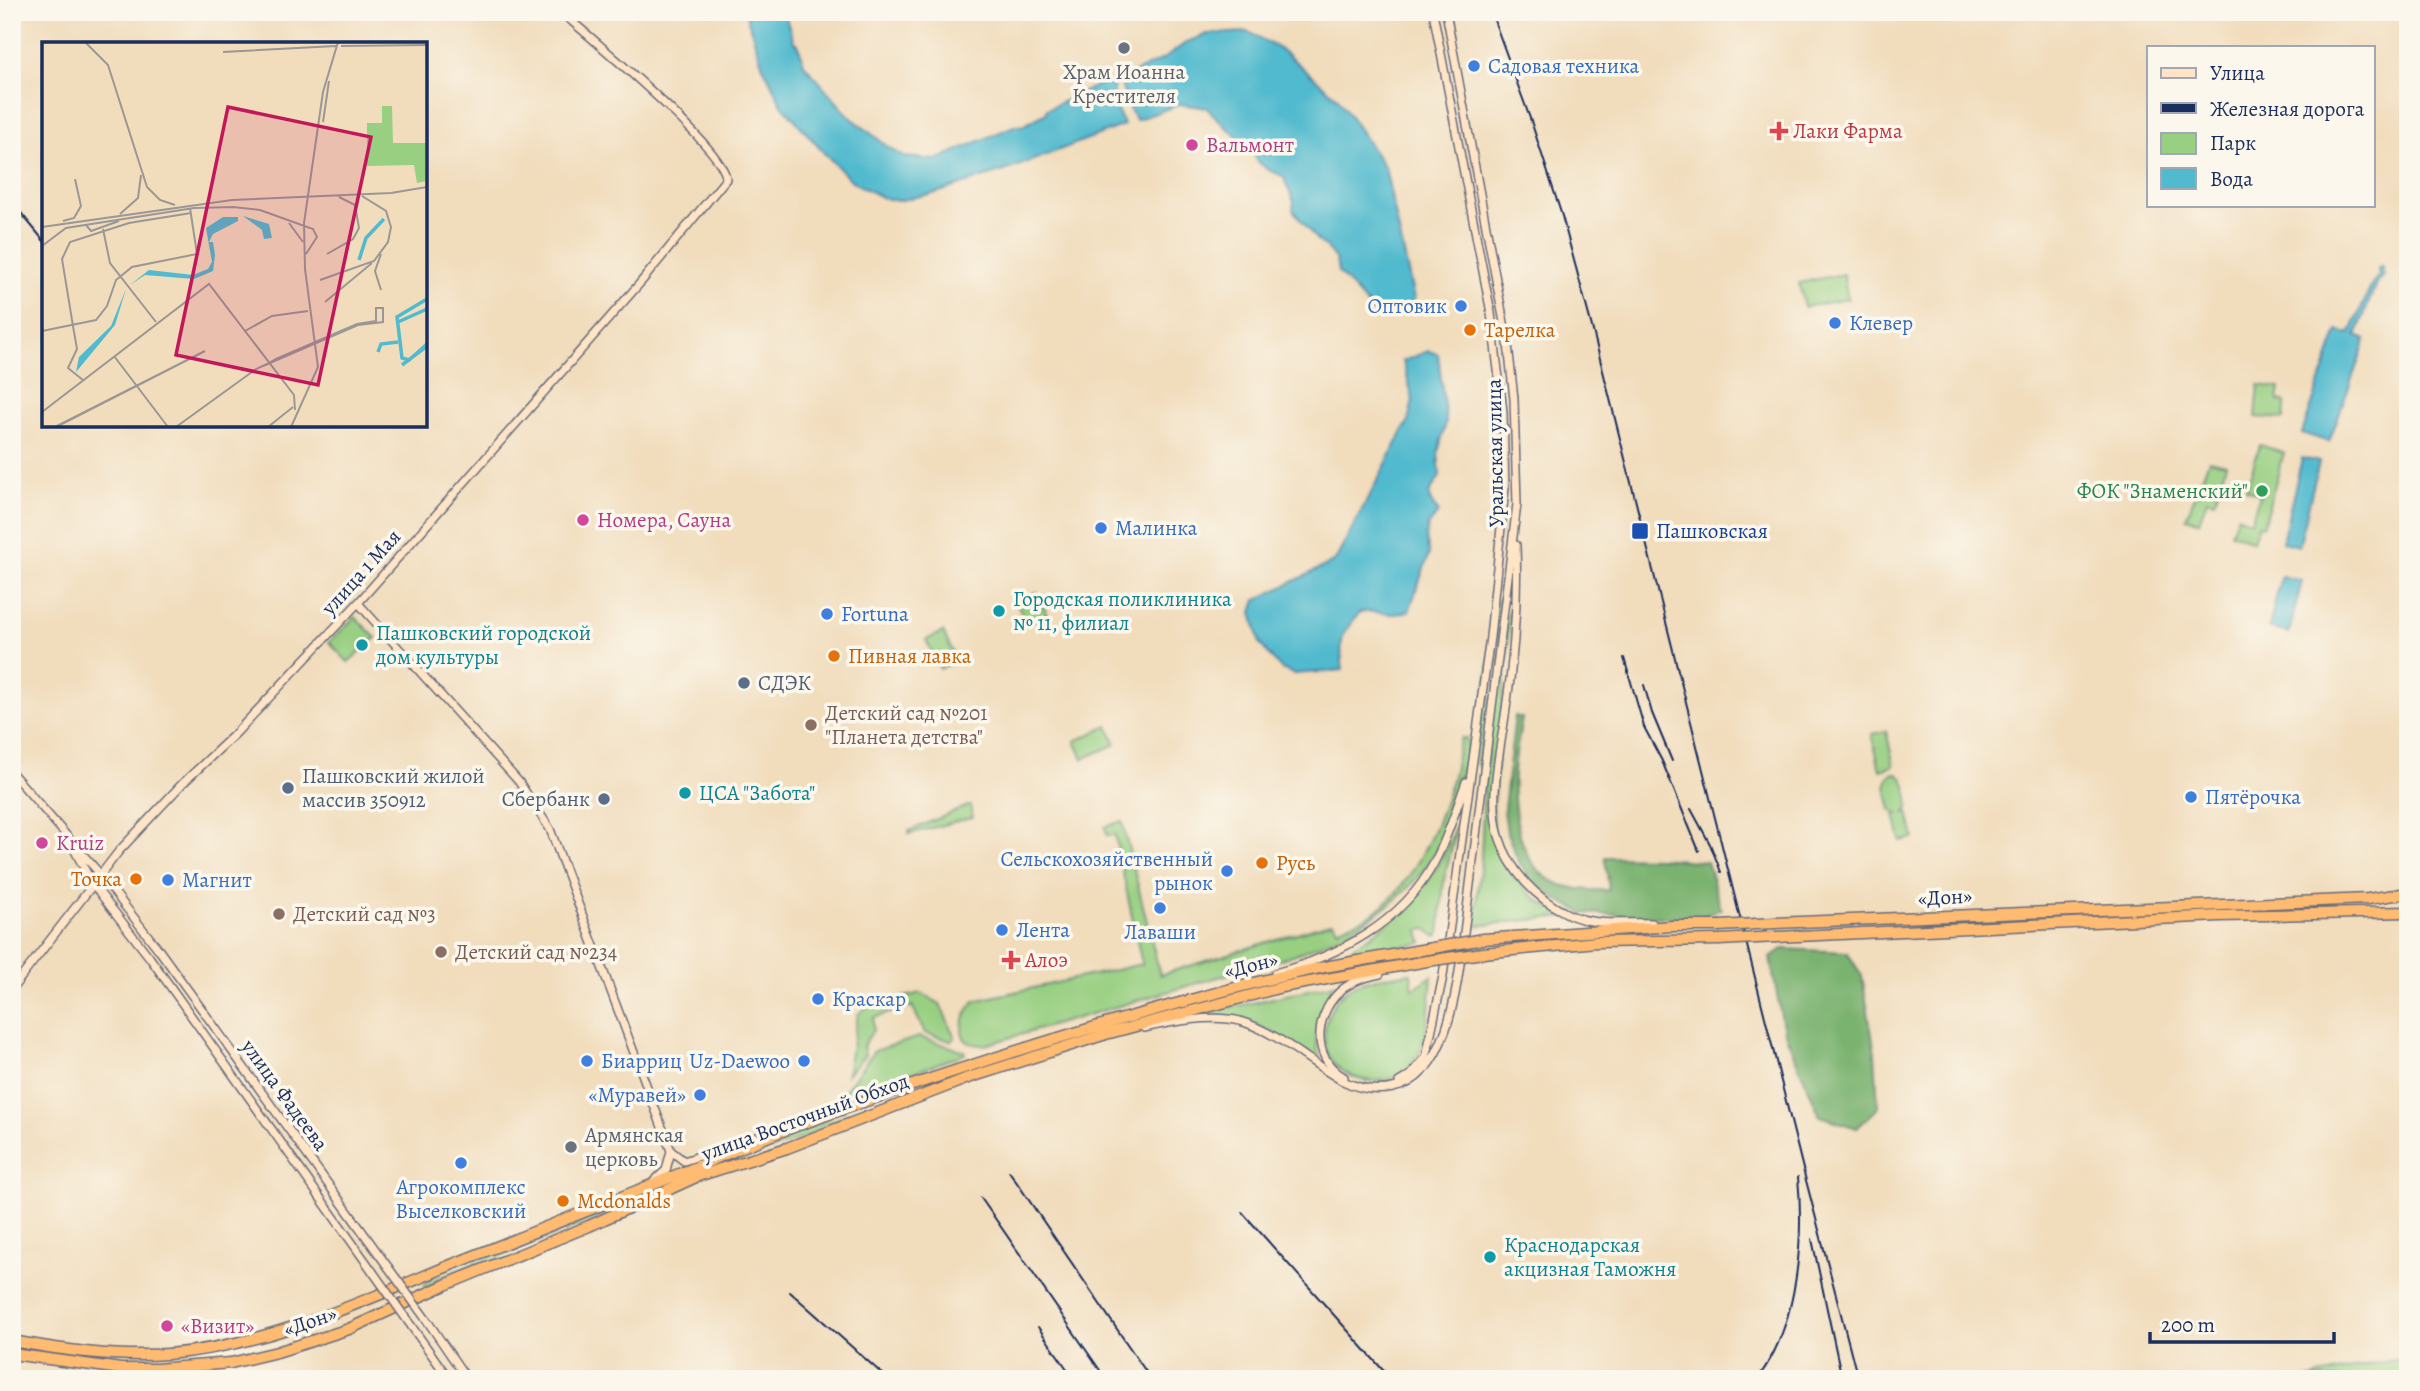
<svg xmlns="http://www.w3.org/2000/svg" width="2420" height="1391" font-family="Alegreya,serif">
<rect width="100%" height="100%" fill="#fbf7ec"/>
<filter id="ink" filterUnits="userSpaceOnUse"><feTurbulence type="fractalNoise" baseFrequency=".0143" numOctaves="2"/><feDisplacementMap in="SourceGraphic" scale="14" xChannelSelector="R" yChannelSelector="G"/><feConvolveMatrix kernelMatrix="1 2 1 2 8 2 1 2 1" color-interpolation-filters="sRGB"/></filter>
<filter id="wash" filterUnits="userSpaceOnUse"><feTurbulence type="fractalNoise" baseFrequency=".00686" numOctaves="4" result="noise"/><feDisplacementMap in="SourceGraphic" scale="28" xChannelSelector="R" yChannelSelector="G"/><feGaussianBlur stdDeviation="1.57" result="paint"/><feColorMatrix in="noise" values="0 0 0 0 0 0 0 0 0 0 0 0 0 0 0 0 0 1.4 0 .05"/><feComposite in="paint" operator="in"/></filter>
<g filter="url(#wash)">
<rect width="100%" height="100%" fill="#f1dcbb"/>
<path fill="#98cf81" stroke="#5a7f70" stroke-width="2" d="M 1843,274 L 1848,299 L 1804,307 L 1799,283 Z
M 2259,385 L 2280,388 L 2278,401 L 2285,402 L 2284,419 L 2256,417 Z
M 2260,445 L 2284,453 L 2263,526 L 2258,525 L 2253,541 L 2231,533 L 2237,516 L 2251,521 L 2260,494 L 2246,489 Z
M 2209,460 L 2226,464 L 2215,501 L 2207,499 L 2199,522 L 2186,518 Z
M 1037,592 L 1047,614 L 1027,624 L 1016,601 Z
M 1497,600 L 1502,600 L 1481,768 L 1476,763 Z
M 1511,608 L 1492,817 C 1496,864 1523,897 1566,916 L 1474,926 L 1481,861 L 1484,787 L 1505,619 Z
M 355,617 L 376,638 L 348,662 L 329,642 Z
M 943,632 L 957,661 L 940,669 L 926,640 Z
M 1108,726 L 1116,744 L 1083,759 L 1075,741 Z
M 1886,731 L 1894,766 L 1880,770 L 1872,734 Z
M 1461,738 L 1466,738 L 1468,742 L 1467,751 C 1459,777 1453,804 1445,829 C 1421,898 1352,935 1287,957 L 988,1044 C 953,1050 959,1020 974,1001 L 1142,964 L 1115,835 L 1107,835 L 1105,827 L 1122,821 L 1160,975 L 1333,922 L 1337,929 C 1346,925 1358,922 1367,917 C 1411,892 1438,827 1452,780 C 1456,767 1457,751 1461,738 Z
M 1894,773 C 1908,776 1907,794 1909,806 L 1905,813 L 1908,812 L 1914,838 L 1901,841 L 1895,815 L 1898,814 L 1891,810 C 1889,797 1880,780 1894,773 Z
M 968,806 L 970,806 L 973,817 L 909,834 L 909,831 Z
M 1459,820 L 1444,879 L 1439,935 L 1435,936 L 1427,929 L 1419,930 L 1422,943 L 1347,955 L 1346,951 C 1384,929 1421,900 1441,860 C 1448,847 1452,833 1459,820 Z
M 1411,973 L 1413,989 L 1432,976 C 1429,1004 1430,1042 1412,1064 C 1394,1087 1354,1086 1335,1064 C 1314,1040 1327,1000 1353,986 C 1370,977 1392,976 1411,973 Z
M 1343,982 C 1321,1002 1308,1033 1322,1062 C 1276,1033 1255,1016 1199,1015 Z
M 921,993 L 940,1004 L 955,1038 L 951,1041 L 925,1033 L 912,1006 L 873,1018 L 873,1030 L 863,1046 L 865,1055 L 847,1074 L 858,1014 L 870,1005 Z
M 919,1037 L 964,1051 L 965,1054 L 845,1096 L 844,1092 L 874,1051 Z
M 863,1108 L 864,1113 L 780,1147 L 701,1172 L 595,1219 L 426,1288 L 424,1286 L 425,1283 L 440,1276 L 700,1170 Z
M 2408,1357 L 2408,1379 L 2305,1379 Z
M 253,1367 L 247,1379 L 129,1379 L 100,1372 L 170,1377 Z"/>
<path fill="#7ab26f" stroke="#4a7066" stroke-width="2" d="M 1515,716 L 1522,718 C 1519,736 1515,754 1514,772 C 1512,804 1517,851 1542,874 C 1559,889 1587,891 1609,890 L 1605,857 L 1658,858 L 1707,862 L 1721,909 L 1696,919 L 1583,913 L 1556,899 L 1530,880 L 1518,860 L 1507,833 L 1504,809 Z
M 1783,949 L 1847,952 L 1862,976 L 1875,1053 L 1878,1108 L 1857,1128 L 1820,1116 L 1784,1031 L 1770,958 Z"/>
<path fill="#51bace" stroke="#367496" stroke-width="2" d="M 745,12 L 784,12 L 794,42 L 798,44 L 804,64 L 848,115 L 888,147 L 905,157 L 936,160 L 1016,125 L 1022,126 L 1045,114 L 1047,109 L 1100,84 L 1112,82 L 1117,110 L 1124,125 L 1010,169 L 936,193 L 897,201 L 881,197 L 853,182 L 824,153 L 782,105 L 763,66 Z
M 1249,32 L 1283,51 L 1338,98 L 1385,168 L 1416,308 L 1379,318 L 1338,272 L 1336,260 L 1327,248 L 1316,239 L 1293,210 L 1294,202 L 1283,176 L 1268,170 L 1256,160 L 1250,145 L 1229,130 L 1207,108 L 1181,104 L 1136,120 L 1127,105 L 1120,79 L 1165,58 L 1187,42 L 1207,34 Z
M 2382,267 L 2384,276 L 2376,284 L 2356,336 L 2366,340 L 2329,442 L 2302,433 L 2338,331 L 2350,334 L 2373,282 L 2379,276 L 2378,268 Z
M 1428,351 L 1438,354 L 1446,422 L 1438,453 L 1440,476 L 1429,494 L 1430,501 L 1439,512 L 1428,526 L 1426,537 L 1429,554 L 1409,611 C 1390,618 1380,610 1360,612 C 1340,635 1339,640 1343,670 L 1294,674 L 1281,669 L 1260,644 L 1252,612 L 1256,600 L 1335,561 L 1408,422 L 1413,400 L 1403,361 Z
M 2302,458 L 2319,462 L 2299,546 L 2282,542 Z
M 2281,576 L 2302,581 L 2289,633 L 2269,628 Z"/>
</g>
<g filter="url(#ink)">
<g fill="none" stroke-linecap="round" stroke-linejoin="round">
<defs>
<path id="secondary" d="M 1516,545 C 1518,599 1514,656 1506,709 C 1501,747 1488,799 1499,836 C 1509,870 1536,899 1568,914 C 1592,926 1625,922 1652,923
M 358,603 L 519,782 L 550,829 L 671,1151 L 684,1161 L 756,1137
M 12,773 L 100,874 L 159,950 L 388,1267
M 74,849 L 92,883 L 150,958 L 373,1272
M 1275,973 C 1338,956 1402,923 1434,863 C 1448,837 1456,809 1466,782
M 12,989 L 119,851 L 182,784 L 235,734 L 358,603 L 641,282 L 726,179 C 727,151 589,36 561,12
M 1144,1028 C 1172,1022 1212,1014 1240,1021 C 1277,1032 1308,1061 1341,1080 C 1357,1088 1375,1092 1393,1088 C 1454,1077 1459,966 1466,917 L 1517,504 L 1514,399 L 1508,344 L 1446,12
M 1344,1077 C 1309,1058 1315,1010 1344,988 C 1355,980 1366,977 1380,974
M 1399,1082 L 1411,1075 L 1426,1057 L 1443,976 L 1490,637 L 1505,488 L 1503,411 L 1491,313 L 1433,12
M 653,1182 L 666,1170 L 671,1151
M 428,1322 L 467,1379
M 412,1327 L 449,1379"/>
<path id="highway" d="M 1775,923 L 2368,899 L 2408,893
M 1777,937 L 2220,916 L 2408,912
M 1483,939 L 1673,926 L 1719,926
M 1483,953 L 1597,942 L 1719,940
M 12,1341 C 63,1350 116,1358 168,1354 C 266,1346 361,1302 451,1265 C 527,1234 603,1204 679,1174 C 709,1162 739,1148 769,1136 C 899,1088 1031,1044 1165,1007 C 1213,994 1261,980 1310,970 C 1349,962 1388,956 1427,949
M 12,1354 L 121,1369 L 156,1369 L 231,1363 L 277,1352 L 349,1329 L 445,1285 L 589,1226 L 698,1176 L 787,1148 L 968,1078 L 1106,1034 L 1282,987 L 1427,961"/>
</defs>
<use href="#secondary" stroke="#666c7f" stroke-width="10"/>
<use href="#highway" stroke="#666c7f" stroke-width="13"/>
<use href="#secondary" stroke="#ffe4c6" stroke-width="7"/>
<use href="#highway" stroke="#ffbb71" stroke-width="10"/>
<path stroke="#1b2f5e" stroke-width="2" d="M 12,202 L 44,241"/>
<path stroke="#1b2f5e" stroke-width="2" d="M 1491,12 L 1531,121 L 1562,216 L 1592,327 L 1803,1169 L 1858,1379
M 1624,658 L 1644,727 L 1662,761 L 1699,851
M 1644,685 L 1652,713 L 1672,761
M 1691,809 L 1710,844 L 1721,872
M 1009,1171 L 1151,1379
M 981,1198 L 1106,1379
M 1242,1212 L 1391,1379
M 1812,1239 L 1842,1379
M 790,1292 L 888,1379
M 1038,1327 L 1074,1379
M 1757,1379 C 1798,1327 1804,1240 1798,1177"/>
<defs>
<path id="secondary-bridge" d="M 388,1267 L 428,1322
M 373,1272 L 412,1327"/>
<path id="highway-bridge" d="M 1719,926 L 1775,923
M 1719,940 L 1777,937
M 1427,949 L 1483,939
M 1427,961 L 1483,953"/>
</defs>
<use href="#secondary-bridge" stroke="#666c7f" stroke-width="10" stroke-linecap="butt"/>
<use href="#highway-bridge" stroke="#666c7f" stroke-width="13" stroke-linecap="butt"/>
<use href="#secondary-bridge" stroke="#ffe4c6" stroke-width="7"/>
<use href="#highway-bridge" stroke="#ffbb71" stroke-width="10"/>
</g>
</g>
<g fill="#6b7280" stroke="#fbf7ec" stroke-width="2.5">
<circle cx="1124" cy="48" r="7"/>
<circle cx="571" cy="1147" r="7"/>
</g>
<g fill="#3f7fe0" stroke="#fbf7ec" stroke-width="2.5">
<circle cx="1474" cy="66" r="7"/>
<circle cx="1461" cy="306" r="7"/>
<circle cx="1835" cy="323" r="7"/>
<circle cx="1101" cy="528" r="7"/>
<circle cx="827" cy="614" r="7"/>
<circle cx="2191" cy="797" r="7"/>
<circle cx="1227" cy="871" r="7"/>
<circle cx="168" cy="880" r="7"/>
<circle cx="1160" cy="908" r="7"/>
<circle cx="1002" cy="930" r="7"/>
<circle cx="818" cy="999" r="7"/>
<circle cx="587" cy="1061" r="7"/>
<circle cx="804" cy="1061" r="7"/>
<circle cx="700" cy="1095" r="7"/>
<circle cx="461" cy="1163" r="7"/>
</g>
<g fill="#e0444e" stroke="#fbf7ec" stroke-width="2.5">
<path d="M1775.5 120.5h7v7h7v7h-7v7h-7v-7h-7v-7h7z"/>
<path d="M1007.5 949.5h7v7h7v7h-7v7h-7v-7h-7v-7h7z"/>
</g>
<g fill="#d1479c" stroke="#fbf7ec" stroke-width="2.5">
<circle cx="1192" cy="145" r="7"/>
<circle cx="583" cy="520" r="7"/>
<circle cx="42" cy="843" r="7"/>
<circle cx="167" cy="1326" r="7"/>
</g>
<g fill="#e8710a" stroke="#fbf7ec" stroke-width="2.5">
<circle cx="1470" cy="330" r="7"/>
<circle cx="834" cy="656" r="7"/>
<circle cx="1262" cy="863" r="7"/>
<circle cx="136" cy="879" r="7"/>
<circle cx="563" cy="1201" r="7"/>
</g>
<circle fill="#2e9e5b" stroke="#fbf7ec" stroke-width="2.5" cx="2262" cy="491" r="7"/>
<rect fill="#1a4fb4" stroke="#fbf7ec" stroke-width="2.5" x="1631" y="522" width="18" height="18" rx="3.5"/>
<g fill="#0f9aa8" stroke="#fbf7ec" stroke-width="2.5">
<circle cx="999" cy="611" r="7"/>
<circle cx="362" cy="645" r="7"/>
<circle cx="685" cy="793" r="7"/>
<circle cx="1490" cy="1257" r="7"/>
</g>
<g fill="#5c6f8a" stroke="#fbf7ec" stroke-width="2.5">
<circle cx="744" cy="683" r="7"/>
<circle cx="288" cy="788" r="7"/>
<circle cx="604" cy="799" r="7"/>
</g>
<g fill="#8d6e63" stroke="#fbf7ec" stroke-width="2.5">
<circle cx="811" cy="725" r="7"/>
<circle cx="279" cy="914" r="7"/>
<circle cx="441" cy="952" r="7"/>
</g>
<g text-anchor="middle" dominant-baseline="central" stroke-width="7" stroke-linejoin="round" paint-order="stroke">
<g font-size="21" fill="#366cbe" stroke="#fbf7ec" text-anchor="start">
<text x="1488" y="66">Садовая техника</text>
<text x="1447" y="306" text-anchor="end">Оптовик</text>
<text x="1849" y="323">Клевер</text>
<text x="1115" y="528">Малинка</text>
<text x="841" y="614">Fortuna</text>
<text x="2205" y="797">Пятёрочка</text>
<text x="1213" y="859" text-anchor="end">Сельскохозяйственный<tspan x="1213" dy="24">рынок</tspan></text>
<text x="182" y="880">Магнит</text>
<text x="1016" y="930">Лента</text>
<text x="1160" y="932" text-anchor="middle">Лаваши</text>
<text x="832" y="999">Краскар</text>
<text x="601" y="1061">Биарриц</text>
<text x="790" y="1061" text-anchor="end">Uz-Daewoo</text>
<text x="686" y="1095" text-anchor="end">«Муравей»</text>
<text x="461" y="1187" text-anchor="middle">Агрокомплекс<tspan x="461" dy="24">Выселковский</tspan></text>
</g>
<g font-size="21" fill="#5b616d" stroke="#fbf7ec">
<text x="1124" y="72">Храм Иоанна<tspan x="1124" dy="24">Крестителя</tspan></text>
<text x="585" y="1135" text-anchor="start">Армянская<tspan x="585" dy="24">церковь</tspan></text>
</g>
<g font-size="21" fill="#be3a42" stroke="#fbf7ec" text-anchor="start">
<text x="1793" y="131">Лаки Фарма</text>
<text x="1025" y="960">Алоэ</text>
</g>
<g font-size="21" fill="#b23c85" stroke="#fbf7ec" text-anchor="start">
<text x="1206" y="145">Вальмонт</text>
<text x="597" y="520">Номера, Сауна</text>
<text x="56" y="843">Kruiz</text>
<text x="181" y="1326">«Визит»</text>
</g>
<g font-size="21" fill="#c56008" stroke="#fbf7ec" text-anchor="start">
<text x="1484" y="330">Тарелка</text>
<text x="848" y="656">Пивная лавка</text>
<text x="1276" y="863">Русь</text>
<text x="122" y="879" text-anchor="end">Точка</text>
<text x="577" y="1201">Mcdonalds</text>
</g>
<g font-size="21" fill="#1b2f5e" stroke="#fbf7ec">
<text transform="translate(1495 453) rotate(-91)">Уральская улица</text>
<text transform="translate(361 572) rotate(-48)">улица 1 Мая</text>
<text transform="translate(1945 897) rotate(-3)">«Дон»</text>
<text transform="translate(1251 965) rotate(-14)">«Дон»</text>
<text transform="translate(285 1095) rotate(54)">улица Фадеева</text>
<text transform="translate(805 1117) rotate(-20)">улица Восточный Обход</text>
<text transform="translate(310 1321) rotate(-19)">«Дон»</text>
</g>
<g font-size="21" fill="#27864d" stroke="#fbf7ec" text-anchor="end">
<text x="2248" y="491">ФОК "Знаменский"</text>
</g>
<g font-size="21" fill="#164399" stroke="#fbf7ec" text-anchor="start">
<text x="1656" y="531">Пашковская</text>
</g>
<g font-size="21" fill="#0d838f" stroke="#fbf7ec" text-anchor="start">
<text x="1013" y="599">Городская поликлиника<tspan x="1013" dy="24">№ 11, филиал</tspan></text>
<text x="376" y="633">Пашковский городской<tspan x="376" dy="24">дом культуры</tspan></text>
<text x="699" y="793">ЦСА "Забота"</text>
<text x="1504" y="1245">Краснодарская<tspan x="1504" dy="24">акцизная Таможня</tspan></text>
</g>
<g font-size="21" fill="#4e5e75" stroke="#fbf7ec" text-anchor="start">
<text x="758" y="683">СДЭК</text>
<text x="302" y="776">Пашковский жилой<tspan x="302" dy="24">массив 350912</tspan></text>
<text x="590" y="799" text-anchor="end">Сбербанк</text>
</g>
<g font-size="21" fill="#785e54" stroke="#fbf7ec" text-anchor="start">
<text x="825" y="713">Детский сад №201<tspan x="825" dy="24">"Планета детства"</tspan></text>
<text x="293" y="914">Детский сад №3</text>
<text x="455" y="952">Детский сад №234</text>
</g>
</g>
<g transform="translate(42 42)">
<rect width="385" height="385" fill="#f1dcbb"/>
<path d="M 340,64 L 350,64 L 351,101 L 385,101 L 385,139 L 375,141 L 372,123 L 325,124 L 325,81 L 340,81 Z" fill="#98cf81"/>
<path d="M 201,174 L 227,182 L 230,196 L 222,197 L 220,188 ZM 181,175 L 196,175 L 196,179 L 171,192 L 167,200 L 171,200 L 173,213 L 171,229 L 152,237 L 103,233 L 88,243 L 107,228 L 151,233 L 166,227 L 170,220 L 164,186 ZM 84,247 L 73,283 L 34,330 L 37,315 L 69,284 Z" fill="#51bace"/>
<path fill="none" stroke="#51bace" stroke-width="3.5" d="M 317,218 L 324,196 L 342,177M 385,257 L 355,275 L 360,316 L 367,318 L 385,302M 356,280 L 385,267M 336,310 L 339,302 L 356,300M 360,323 L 385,304"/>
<path fill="none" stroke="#9b9796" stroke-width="2" d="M 43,0 L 66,23 L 105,145 L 118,158 L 133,163M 299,4 L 385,3M 181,10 L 294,4M 281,80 L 287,39M 78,172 L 96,156 L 99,133M 21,179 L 32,176 L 39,164 L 33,137M 247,181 L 261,200M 44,183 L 49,189 L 77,179M 0,185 L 190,158 L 349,151 L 385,145M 61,187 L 68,221 L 114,280M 0,204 L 24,186 L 152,166 L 191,165 L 218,168 L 271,187 L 275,195 L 264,212M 285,212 L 311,197 L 317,186 L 313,163 L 297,155M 278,238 L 332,219 L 346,200 L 349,185 L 344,169 L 320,154M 339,248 L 333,229 L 339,212M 283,260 L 330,221M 31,284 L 35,307 L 26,326 L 41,338M 31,284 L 20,217 L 28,200 L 87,181 L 149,171M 0,289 L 54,278 L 65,264 L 74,238 L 90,225 L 155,212 L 148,166M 203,289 L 230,274 L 266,269M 72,314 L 126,385M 0,370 L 167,242 L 252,353 L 253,368M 13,385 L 163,309 L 14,385M 134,385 L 214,327 L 225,322 L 234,317 L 315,282 L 334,279 L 334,266 L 341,266 L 341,280 L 316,283 L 221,324M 226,385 L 251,365M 249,385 L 276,325 L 263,227 L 262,181 L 281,50 L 296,0"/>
<path fill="#c2185b" fill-opacity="0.15" stroke="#c2185b" stroke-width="3.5" d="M 186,65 L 329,95 L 276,343 L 134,313 Z"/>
<rect width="385" height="385" fill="none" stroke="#1b2f5e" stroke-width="3.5"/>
</g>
<rect width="2420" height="1391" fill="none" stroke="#fbf7ec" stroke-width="42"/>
<rect x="2147" y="46" width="228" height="161" fill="#fbf7ec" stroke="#a1a7b3" stroke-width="2"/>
<rect x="2161" y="68" width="35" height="10" fill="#ffe4c6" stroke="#a1a7b3" stroke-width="2"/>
<text x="2210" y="80" font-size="21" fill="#1b2f5e">Улица</text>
<rect x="2161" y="103" width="35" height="10" fill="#1b2f5e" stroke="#a1a7b3" stroke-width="2"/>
<text x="2210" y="116" font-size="21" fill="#1b2f5e">Железная дорога</text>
<rect x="2161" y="133" width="35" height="21" fill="#98cf81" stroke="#a1a7b3" stroke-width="2"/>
<text x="2210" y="150" font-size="21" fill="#1b2f5e">Парк</text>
<rect x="2161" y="168" width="35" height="21" fill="#51bace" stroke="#a1a7b3" stroke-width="2"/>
<text x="2210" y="186" font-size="21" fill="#1b2f5e">Вода</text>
<path d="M2150 1332v10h184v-10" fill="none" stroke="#1b2f5e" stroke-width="3.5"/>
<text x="2161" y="1332" font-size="21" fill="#1b2f5e" stroke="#fbf7ec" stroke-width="5" paint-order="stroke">200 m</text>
</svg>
